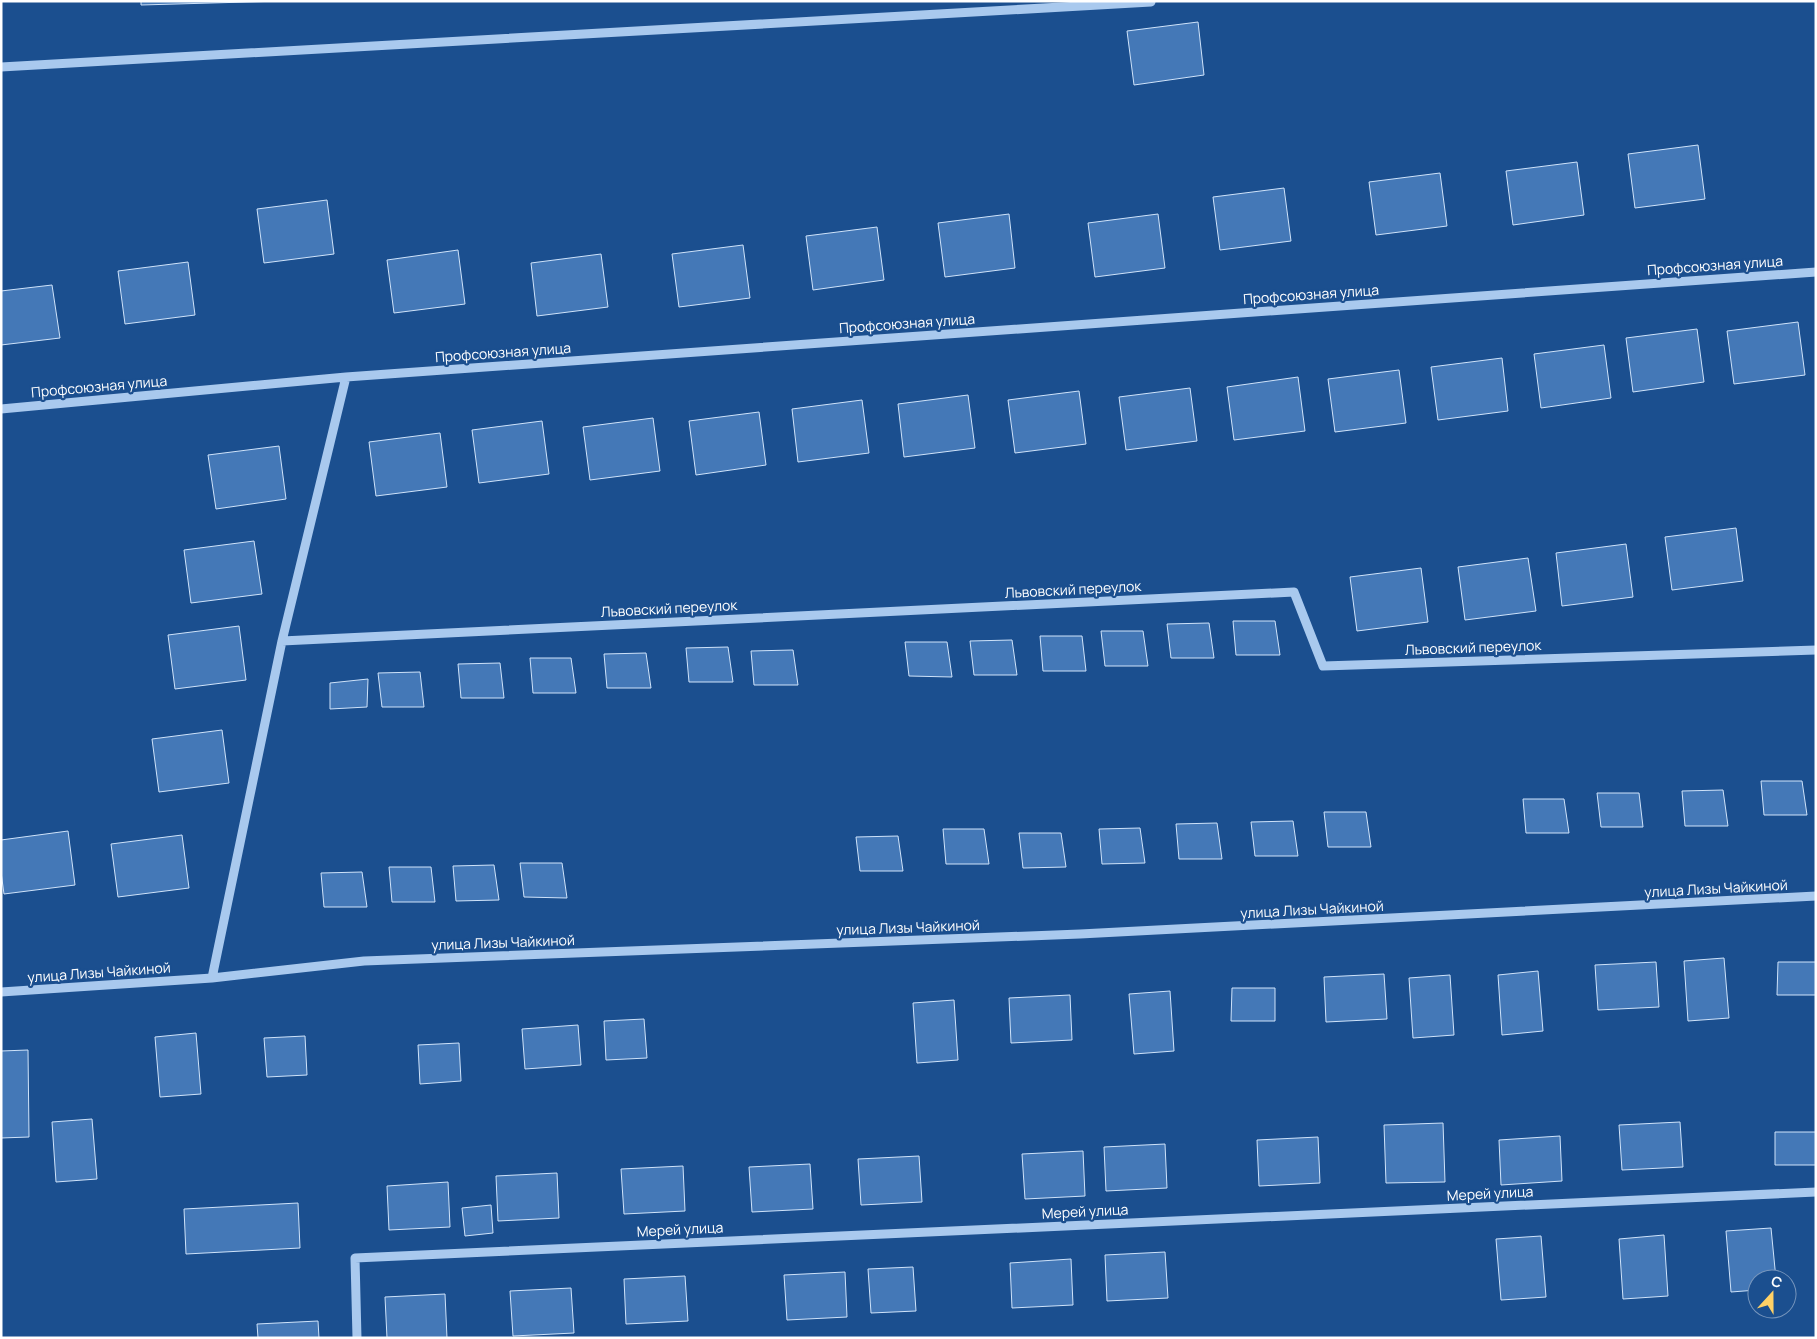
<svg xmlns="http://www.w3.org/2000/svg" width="1817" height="1339" font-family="Manrope,sans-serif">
<rect width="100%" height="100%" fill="#1b4f8f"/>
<path fill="#4478b7" stroke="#cfe3fa" d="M 141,1 L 282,1 L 141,5 Z
M 1198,22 L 1204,75 L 1134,85 L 1127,31 Z
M 1698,145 L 1705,199 L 1635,208 L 1628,154 Z
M 1577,162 L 1584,215 L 1513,225 L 1506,171 Z
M 1440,173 L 1447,226 L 1376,235 L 1369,182 Z
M 1284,188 L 1291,241 L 1220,250 L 1213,197 Z
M 327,200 L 334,254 L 264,263 L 257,209 Z
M 1009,214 L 1015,268 L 945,277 L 938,223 Z
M 1158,214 L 1165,268 L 1095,277 L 1088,223 Z
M 877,227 L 884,280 L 813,290 L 806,236 Z
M 743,245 L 750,298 L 679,307 L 672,254 Z
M 458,250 L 465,304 L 394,313 L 387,260 Z
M 601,254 L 608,307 L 537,316 L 531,263 Z
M 188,262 L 195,315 L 125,324 L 118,271 Z
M 52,285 L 60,338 L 1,345 L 1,291 Z
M 1798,322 L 1805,375 L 1734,384 L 1727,331 Z
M 1697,329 L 1704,382 L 1633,392 L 1626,338 Z
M 1604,345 L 1611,398 L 1541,408 L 1534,354 Z
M 1502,358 L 1508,411 L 1438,420 L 1431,367 Z
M 1399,370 L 1406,423 L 1335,432 L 1328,379 Z
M 1298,377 L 1305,431 L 1234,440 L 1227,387 Z
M 1190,388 L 1197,441 L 1126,450 L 1119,397 Z
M 1079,391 L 1086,444 L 1015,453 L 1008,400 Z
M 968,395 L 975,448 L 904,457 L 898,404 Z
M 862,400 L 869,453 L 798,462 L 792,409 Z
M 759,412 L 766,465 L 696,475 L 689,421 Z
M 653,418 L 660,471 L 590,480 L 583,427 Z
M 542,421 L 549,474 L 479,483 L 472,430 Z
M 440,433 L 447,487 L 376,496 L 369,442 Z
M 279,446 L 286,499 L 216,509 L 208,455 Z
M 1736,528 L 1743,581 L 1672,590 L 1665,537 Z
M 254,541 L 262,594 L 191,603 L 184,550 Z
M 1626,544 L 1633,597 L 1562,606 L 1556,553 Z
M 1528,558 L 1536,611 L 1465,620 L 1458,567 Z
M 1421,568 L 1428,622 L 1357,631 L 1350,577 Z
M 1233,621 L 1275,621 L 1280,655 L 1236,655 Z
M 1209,623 L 1214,658 L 1171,658 L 1167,624 Z
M 239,626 L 246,680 L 175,689 L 168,635 Z
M 1101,631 L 1143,631 L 1148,666 L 1105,666 Z
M 1040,636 L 1082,636 L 1086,671 L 1043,671 Z
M 1012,640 L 1017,675 L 974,675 L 970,641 Z
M 905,642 L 947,642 L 952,677 L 909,676 Z
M 728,647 L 733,682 L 689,682 L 686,648 Z
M 793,650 L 798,685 L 754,685 L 751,651 Z
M 646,653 L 651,688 L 607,688 L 604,654 Z
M 530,658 L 571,658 L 576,693 L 533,693 Z
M 500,663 L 504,698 L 461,698 L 458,664 Z
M 420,672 L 424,707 L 382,707 L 378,673 Z
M 368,679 L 367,707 L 330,709 L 330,683 Z
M 222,730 L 229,783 L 159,792 L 152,739 Z
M 1761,781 L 1802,781 L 1807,815 L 1764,815 Z
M 1723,790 L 1728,826 L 1685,826 L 1682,791 Z
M 1597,793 L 1639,793 L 1643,827 L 1601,827 Z
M 1523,799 L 1564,799 L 1569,833 L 1526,833 Z
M 1324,812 L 1366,812 L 1371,847 L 1328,847 Z
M 1293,821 L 1298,856 L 1255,856 L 1251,822 Z
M 1217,823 L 1222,859 L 1179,859 L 1176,824 Z
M 1140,828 L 1145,863 L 1102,864 L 1099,829 Z
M 943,829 L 984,829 L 989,864 L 946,864 Z
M 68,831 L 75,885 L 4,894 L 1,872 L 1,840 Z
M 1019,833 L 1061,833 L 1066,867 L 1023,868 Z
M 182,835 L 189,888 L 118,897 L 111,844 Z
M 898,836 L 903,871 L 860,871 L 856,837 Z
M 520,863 L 562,863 L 567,898 L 524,897 Z
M 494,865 L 499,900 L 456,901 L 453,866 Z
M 389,867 L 431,867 L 435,902 L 392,902 Z
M 362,872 L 367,907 L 324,907 L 321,873 Z
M 1724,958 L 1729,1018 L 1688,1021 L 1684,961 Z
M 1656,962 L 1659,1007 L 1598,1010 L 1595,965 Z
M 1778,962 L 1816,962 L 1816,995 L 1777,995 Z
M 1538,971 L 1543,1031 L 1502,1035 L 1498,975 Z
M 1384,974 L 1387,1019 L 1326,1022 L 1324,977 Z
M 1450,975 L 1454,1035 L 1413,1038 L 1409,978 Z
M 1232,988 L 1275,988 L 1275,1021 L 1231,1021 Z
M 1170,991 L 1174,1051 L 1134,1054 L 1129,994 Z
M 1070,995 L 1072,1040 L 1011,1043 L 1009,998 Z
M 954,1000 L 958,1060 L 917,1063 L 913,1003 Z
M 644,1019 L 647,1058 L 606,1060 L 604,1021 Z
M 578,1025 L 581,1065 L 525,1069 L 522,1029 Z
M 196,1033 L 201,1094 L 160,1097 L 155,1037 Z
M 305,1036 L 307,1075 L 267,1077 L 264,1038 Z
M 459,1043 L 461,1081 L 420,1084 L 418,1045 Z
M 28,1050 L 29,1137 L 1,1138 L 1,1051 Z
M 92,1119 L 97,1179 L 56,1182 L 52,1122 Z
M 1680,1122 L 1683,1167 L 1622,1170 L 1619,1125 Z
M 1443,1123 L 1445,1182 L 1386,1183 L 1384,1125 Z
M 1775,1132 L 1816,1132 L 1816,1165 L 1775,1165 Z
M 1560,1136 L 1562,1181 L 1501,1185 L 1499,1140 Z
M 1318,1137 L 1320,1183 L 1259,1186 L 1257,1140 Z
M 1165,1144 L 1167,1188 L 1106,1191 L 1104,1147 Z
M 1083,1151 L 1085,1196 L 1025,1199 L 1022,1154 Z
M 919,1156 L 922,1202 L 861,1205 L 858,1159 Z
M 810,1164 L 813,1209 L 752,1212 L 749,1167 Z
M 683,1166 L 685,1211 L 624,1214 L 621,1169 Z
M 557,1173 L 559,1218 L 498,1221 L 496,1176 Z
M 448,1182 L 450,1227 L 389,1230 L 387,1186 Z
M 298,1203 L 300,1248 L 186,1254 L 184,1209 Z
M 491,1205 L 493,1233 L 465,1236 L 462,1208 Z
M 1771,1228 L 1776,1279 L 1757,1279 L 1757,1290 L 1731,1292 L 1726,1231 Z
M 1664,1235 L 1668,1296 L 1623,1299 L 1619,1239 Z
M 1541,1236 L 1546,1297 L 1501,1300 L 1496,1239 Z
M 1165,1252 L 1168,1298 L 1107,1301 L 1105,1255 Z
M 1071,1259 L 1073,1305 L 1012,1308 L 1010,1263 Z
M 913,1267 L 916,1311 L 871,1313 L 868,1269 Z
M 845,1272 L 847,1317 L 787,1320 L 784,1275 Z
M 685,1276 L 688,1321 L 626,1324 L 624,1279 Z
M 571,1288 L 574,1333 L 513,1336 L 510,1291 Z
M 445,1294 L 447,1338 L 387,1338 L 385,1297 Z
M 318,1321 L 319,1338 L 258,1338 L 257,1324 Z"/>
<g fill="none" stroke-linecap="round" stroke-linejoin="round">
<path stroke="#a9c9ee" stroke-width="9" d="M 1,67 L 1151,2
M 1,409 L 346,377 L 1816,272
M 282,641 L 1294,592 L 1323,666 L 1816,650
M 212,978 L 282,641 L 346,377
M 1,992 L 212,978 L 364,961 L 1080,934 L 1816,896
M 357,1338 L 355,1258 L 1816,1192"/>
</g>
<g text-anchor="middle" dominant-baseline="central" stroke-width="4.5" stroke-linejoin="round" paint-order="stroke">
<g font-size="14" fill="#fff" stroke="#1b4f8f">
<text transform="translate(1715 265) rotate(-4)">Профсоюзная улица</text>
<text transform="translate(1311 294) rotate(-4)">Профсоюзная улица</text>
<text transform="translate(907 323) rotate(-4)">Профсоюзная улица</text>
<text transform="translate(503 352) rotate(-4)">Профсоюзная улица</text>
<text transform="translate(99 386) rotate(-5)">Профсоюзная улица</text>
<text transform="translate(1073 589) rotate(-3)">Львовский переулок</text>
<text transform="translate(669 608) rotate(-3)">Львовский переулок</text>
<text transform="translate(1473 647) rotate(-2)">Львовский переулок</text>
<text transform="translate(1716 888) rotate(-3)">улица Лизы Чайкиной</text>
<text transform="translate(1312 909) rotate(-3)">улица Лизы Чайкиной</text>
<text transform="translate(908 927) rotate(-2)">улица Лизы Чайкиной</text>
<text transform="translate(503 942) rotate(-2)">улица Лизы Чайкиной</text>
<text transform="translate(99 972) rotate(-4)">улица Лизы Чайкиной</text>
<text transform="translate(1490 1193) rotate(-3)">Мерей улица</text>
<text transform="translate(1085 1211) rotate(-3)">Мерей улица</text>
<text transform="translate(680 1229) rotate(-3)">Мерей улица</text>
</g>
</g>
<rect width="1817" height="1339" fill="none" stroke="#ffffff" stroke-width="5"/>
<g transform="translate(1772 1294) rotate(21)"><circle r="24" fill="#1b4f8f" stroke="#7695bc"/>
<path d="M0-4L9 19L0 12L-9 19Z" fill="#ffd166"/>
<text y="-8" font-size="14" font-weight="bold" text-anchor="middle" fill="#ffffff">С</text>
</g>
</svg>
